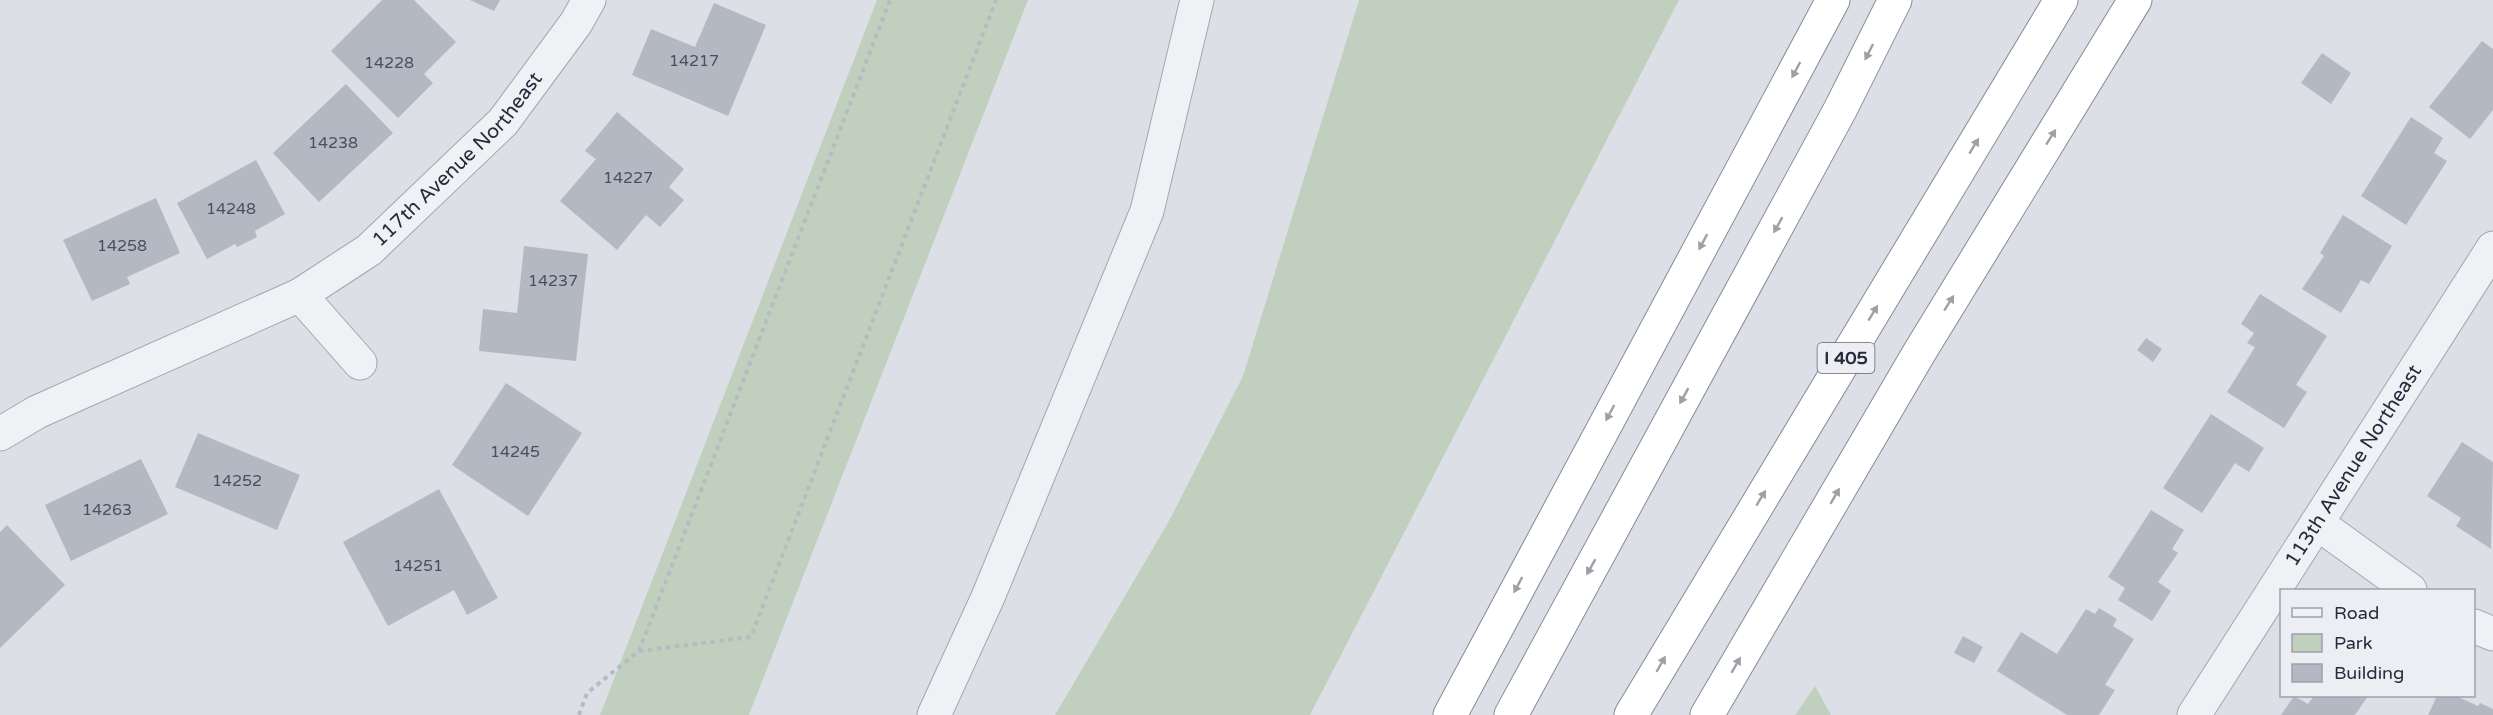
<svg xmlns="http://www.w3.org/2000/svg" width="2493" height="715" font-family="'Varela Round',sans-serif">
<rect width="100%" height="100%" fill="#dddfe6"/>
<path fill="#c1d0be" d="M 877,0 L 1028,0 L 749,715 L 600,715 Z
M 1359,0 L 1679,0 L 1310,715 L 1055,715 L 1169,521 L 1243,376 Z
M 1815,686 L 1831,715 L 1795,715 Z"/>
<path fill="#b4b8c3" d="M 382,0 L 414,0 L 456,42 L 424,74 L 433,83 L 398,118 L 331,51 Z
M 470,0 L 500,0 L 494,11 Z
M 714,3 L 766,25 L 728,116 L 632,75 L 651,29 L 695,47 Z
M 2482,41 L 2493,49 L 2493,110 L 2470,139 L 2429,107 Z
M 2322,53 L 2351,73 L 2331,104 L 2301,83 Z
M 346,84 L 393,133 L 319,202 L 273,153 Z
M 617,112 L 684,169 L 669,187 L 684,200 L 660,227 L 646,215 L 617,250 L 560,201 L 596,159 L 585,151 Z
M 2411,117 L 2443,138 L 2434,153 L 2447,161 L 2406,225 L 2361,196 Z
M 256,160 L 285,214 L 255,231 L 257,237 L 237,247 L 235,244 L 207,259 L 177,203 Z
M 156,198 L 180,253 L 127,277 L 130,284 L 92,301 L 63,240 Z
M 2343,215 L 2392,246 L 2369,284 L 2361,280 L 2341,313 L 2302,289 L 2324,256 L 2320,253 Z
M 524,246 L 588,254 L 576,361 L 479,351 L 483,309 L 517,313 Z
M 2260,294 L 2327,336 L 2296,385 L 2307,392 L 2284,428 L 2227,392 L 2255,347 L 2247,343 L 2254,333 L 2241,324 Z
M 2146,338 L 2162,349 L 2153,362 L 2137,350 Z
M 506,383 L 582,433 L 528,516 L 452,465 Z
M 2211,414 L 2264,448 L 2249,472 L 2235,463 L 2202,513 L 2163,488 Z
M 198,433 L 300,475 L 277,530 L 175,487 Z
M 2462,442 L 2493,462 L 2491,549 L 2456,526 L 2461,518 L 2427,496 Z
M 141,459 L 168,514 L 71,561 L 45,505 Z
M 439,489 L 498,598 L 467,615 L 454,590 L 388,626 L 343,542 Z
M 2151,510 L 2184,530 L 2172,549 L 2178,553 L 2158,582 L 2171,591 L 2152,621 L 2118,600 L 2125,588 L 2108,577 Z
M 7,525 L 65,585 L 0,648 L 0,532 Z
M 2099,608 L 2117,619 L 2113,626 L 2134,639 L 2105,685 L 2115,690 L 2099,715 L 2067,715 L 1997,671 L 2021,632 L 2057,654 L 2086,609 L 2095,614 Z
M 1963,636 L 1983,647 L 1974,663 L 1954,653 Z
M 2294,696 L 2308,704 L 2314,696 L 2368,696 L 2355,715 L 2281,715 Z
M 2437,696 L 2456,696 L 2478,706 L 2480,703 L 2493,709 L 2493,715 L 2428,715 Z"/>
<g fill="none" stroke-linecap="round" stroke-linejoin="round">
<defs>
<g id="minor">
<path d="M 300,295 L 360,363"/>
<path id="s1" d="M 0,434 L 37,412 L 300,295 L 369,250 L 503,122 L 576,23 L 589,0"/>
<path d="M 2317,523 L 2410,590"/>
<path d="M 2474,626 L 2493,634"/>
<path d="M 934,715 L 988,597 L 1147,211 L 1197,0"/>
<path id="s2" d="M 2194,715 L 2493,248"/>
</g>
<path id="highway" d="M 1450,715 L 1833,0
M 1511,715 L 1840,110 L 1895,0
M 1631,715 L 2061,0
M 1707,715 L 1919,353 L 2135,0"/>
</defs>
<use href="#minor" stroke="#a3a6b0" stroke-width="35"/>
<use href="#highway" stroke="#858b9c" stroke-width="35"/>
<path stroke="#b7bac1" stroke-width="4" stroke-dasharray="4.5 4.5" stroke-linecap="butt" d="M 639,651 L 751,637 L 996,0
M 579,715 L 587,693 L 639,651 L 890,0"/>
<use href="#minor" stroke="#eff1f5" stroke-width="33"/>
<use href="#highway" stroke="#fff" stroke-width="33"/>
</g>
<defs><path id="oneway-solid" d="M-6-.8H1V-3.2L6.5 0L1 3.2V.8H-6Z" transform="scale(1.5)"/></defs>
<g fill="#9ea0a7">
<use href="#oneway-solid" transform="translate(1869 52) rotate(117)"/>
<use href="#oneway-solid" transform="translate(1796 70) rotate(118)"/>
<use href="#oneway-solid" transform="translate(2051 137) rotate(-58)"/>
<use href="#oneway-solid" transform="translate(1974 146) rotate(-59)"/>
<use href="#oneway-solid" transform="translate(1778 225) rotate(119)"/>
<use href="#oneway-solid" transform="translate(1703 242) rotate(118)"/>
<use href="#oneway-solid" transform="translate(1949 303) rotate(-58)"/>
<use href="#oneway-solid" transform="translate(1873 313) rotate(-59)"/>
<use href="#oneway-solid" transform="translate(1684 396) rotate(119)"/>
<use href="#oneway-solid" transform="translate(1610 413) rotate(118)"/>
<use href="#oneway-solid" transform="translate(1835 496) rotate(-60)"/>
<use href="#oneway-solid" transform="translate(1761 498) rotate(-59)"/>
<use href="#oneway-solid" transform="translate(1591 567) rotate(119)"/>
<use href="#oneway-solid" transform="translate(1518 585) rotate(118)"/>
<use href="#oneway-solid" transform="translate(1661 664) rotate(-60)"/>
<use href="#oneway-solid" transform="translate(1736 665) rotate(-60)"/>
</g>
<g text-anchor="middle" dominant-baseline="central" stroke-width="4.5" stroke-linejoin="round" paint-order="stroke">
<g font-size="16" fill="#4a4f5e">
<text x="694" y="61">14217</text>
<text x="389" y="63">14228</text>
<text x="333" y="143">14238</text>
<text x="628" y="178">14227</text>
<text x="231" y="209">14248</text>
<text x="122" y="246">14258</text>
<text x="553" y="281">14237</text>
<text x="515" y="452">14245</text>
<text x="237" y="481">14252</text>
<text x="107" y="510">14263</text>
<text x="418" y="566">14251</text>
</g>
<rect fill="#eceef4" stroke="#626673" stroke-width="1.5" x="1817.5" y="343" width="57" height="30" rx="4.5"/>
<g font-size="18" font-weight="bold" fill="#272c3c">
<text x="1846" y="358">I 405</text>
</g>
<g font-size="20" fill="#272c3c" stroke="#eceef4">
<text stroke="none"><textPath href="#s1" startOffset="540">117th Avenue Northeast</textPath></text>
<text stroke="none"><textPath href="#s2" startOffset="296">113th Avenue Northeast</textPath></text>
</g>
</g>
<rect x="2280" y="589" width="195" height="108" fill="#eceef4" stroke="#9da0aa" stroke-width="1.5"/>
<rect x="2292" y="608" width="30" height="9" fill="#eff1f5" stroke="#9da0aa" stroke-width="1.5"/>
<text x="2334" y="619" font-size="18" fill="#272c3c">Road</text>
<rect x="2292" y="634" width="30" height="18" fill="#c1d0be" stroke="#9da0aa" stroke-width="1.5"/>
<text x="2334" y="649" font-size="18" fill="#272c3c">Park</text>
<rect x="2292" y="664" width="30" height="18" fill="#b4b8c3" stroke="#9da0aa" stroke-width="1.5"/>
<text x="2334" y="679" font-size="18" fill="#272c3c">Building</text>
</svg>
